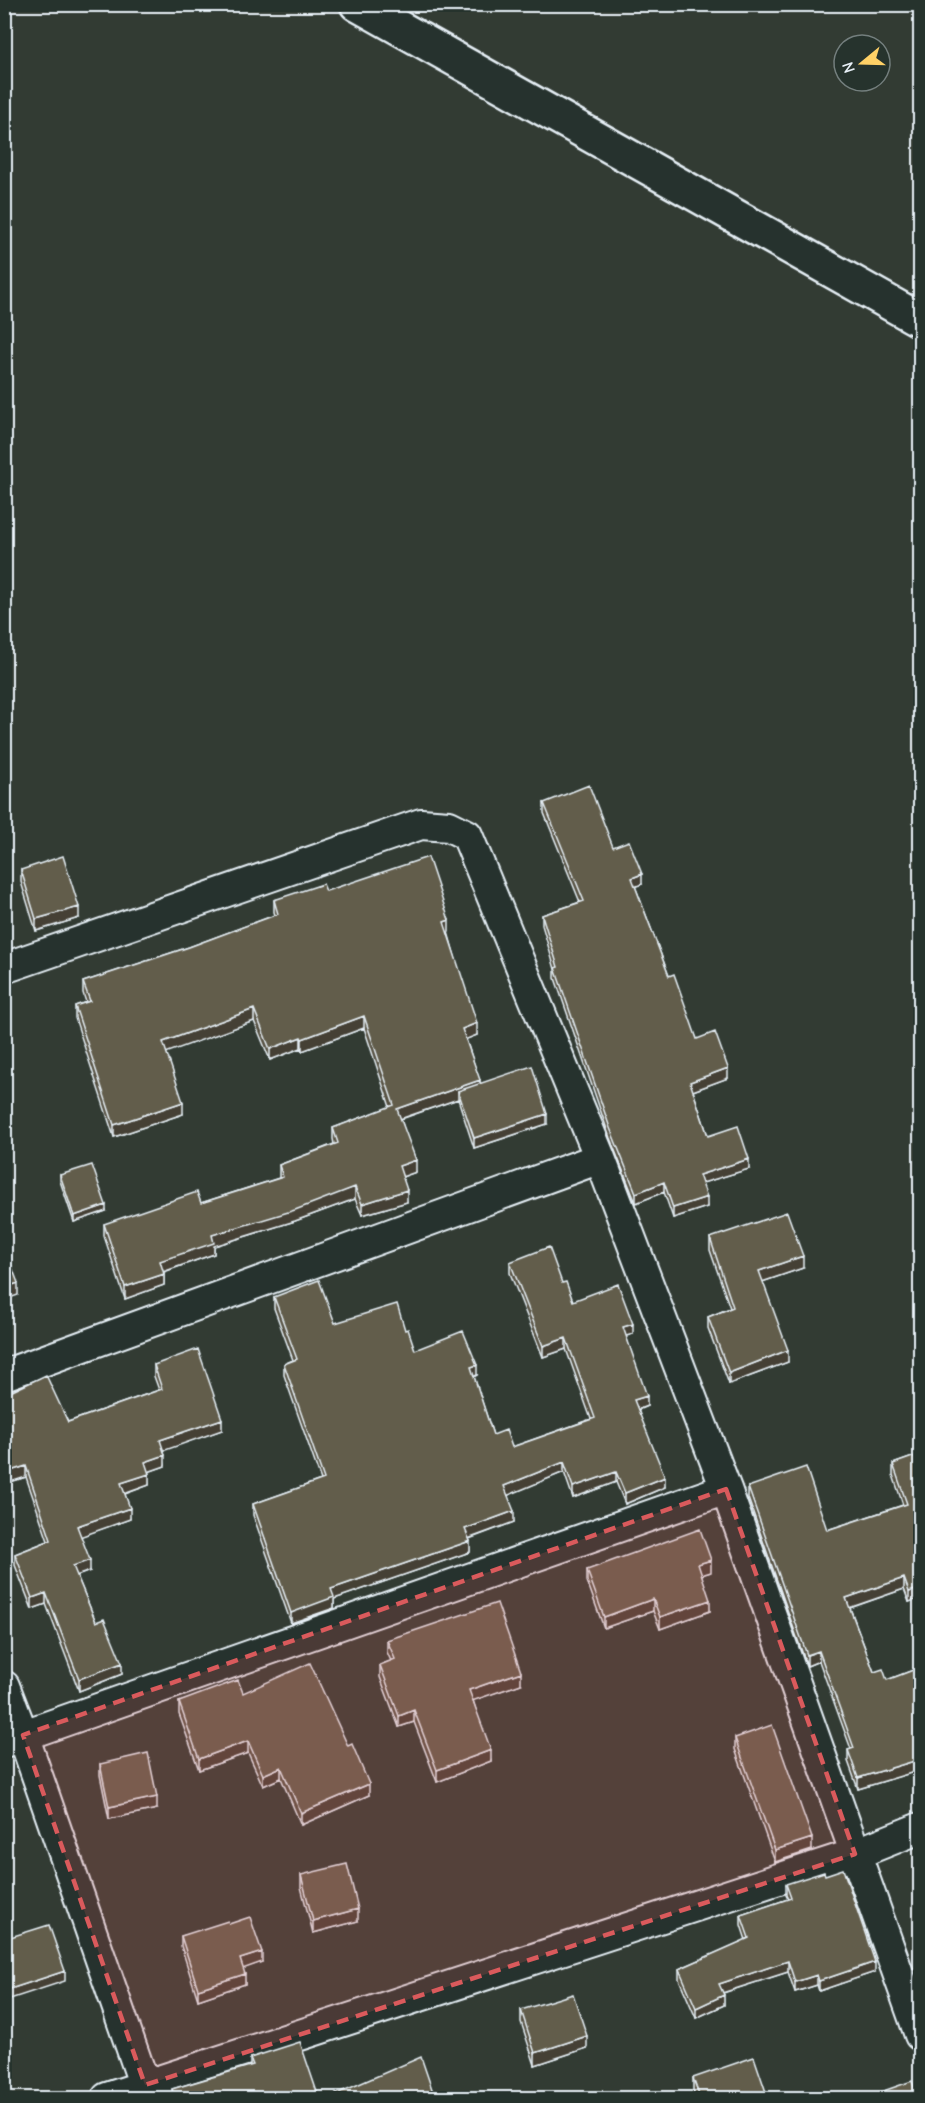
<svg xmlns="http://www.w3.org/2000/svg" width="925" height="2103" font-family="'Comic Neue',sans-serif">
<rect width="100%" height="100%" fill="#323b33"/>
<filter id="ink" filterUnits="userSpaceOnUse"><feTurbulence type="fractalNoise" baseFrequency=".0167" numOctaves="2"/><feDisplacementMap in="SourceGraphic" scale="12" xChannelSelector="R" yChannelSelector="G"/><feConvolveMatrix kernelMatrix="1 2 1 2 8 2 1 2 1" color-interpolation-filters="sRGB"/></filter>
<g filter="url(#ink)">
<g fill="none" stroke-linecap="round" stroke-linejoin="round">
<defs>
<path id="street" d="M 4,968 L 421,824 L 449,826 L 467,835 L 600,1158 L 726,1489 L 920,2035
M 4,1375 L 600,1158
M 4,1686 L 23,1735 L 149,2098
M 4,1742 L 726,1489
M 107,2098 L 855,1854 L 920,1828"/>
<path id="secondary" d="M 357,4 L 920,320"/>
</defs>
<use href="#street" stroke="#e8f1f8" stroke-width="34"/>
<use href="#secondary" stroke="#e8f1f8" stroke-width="38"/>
<use href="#street" stroke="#26332d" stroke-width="30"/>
<use href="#secondary" stroke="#26332d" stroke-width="33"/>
</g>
<path fill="#545040" stroke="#e8f1f8" stroke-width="1.5" d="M 544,803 L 613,847 L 642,884 L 635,886 L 669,976 L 697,1039 L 728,1078 L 693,1091 L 708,1136 L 749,1169 L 702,1183 L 707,1207 L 673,1218 L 664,1192 L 636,1203 L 610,1138 L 555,978 L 555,969 L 542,925 L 542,915 L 580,902 L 544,813 Z
M 21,870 L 79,918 L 36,931 L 21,882 Z
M 326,891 L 449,932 L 448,932 L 477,1035 L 466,1039 L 480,1083 L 547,1124 L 474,1148 L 458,1099 L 401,1119 L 416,1172 L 402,1177 L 407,1202 L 362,1215 L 355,1199 L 295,1221 L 214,1246 L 214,1254 L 164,1272 L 164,1285 L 125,1299 L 104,1236 L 104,1224 L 201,1203 L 279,1178 L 279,1165 L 334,1144 L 333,1139 L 333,1128 L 390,1107 L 364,1028 L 302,1051 L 301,1048 L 270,1060 L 254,1021 L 166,1052 L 183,1114 L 114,1137 L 75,1018 L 75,1006 L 86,1002 L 83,993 L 83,982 L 189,947 L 275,915 L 274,912 L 274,900 Z
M 60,1175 L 106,1211 L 74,1222 L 60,1181 Z
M 710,1238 L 803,1268 L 762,1282 L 788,1362 L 729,1384 L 708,1328 L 708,1317 L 730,1308 L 710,1250 Z
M 510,1262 L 562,1283 L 573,1301 L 633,1334 L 626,1336 L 647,1406 L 638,1410 L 665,1487 L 625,1504 L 616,1482 L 573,1498 L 564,1472 L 507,1495 L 514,1522 L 469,1539 L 470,1552 L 334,1599 L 334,1608 L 291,1623 L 253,1515 L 253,1504 L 321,1480 L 284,1375 L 284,1364 L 293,1360 L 274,1308 L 274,1297 L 335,1323 L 405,1330 L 415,1350 L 477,1375 L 474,1377 L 493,1435 L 512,1447 L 591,1419 L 566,1349 L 543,1357 L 510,1273 Z
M 154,1365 L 222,1430 L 163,1450 L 165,1466 L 148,1472 L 149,1485 L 125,1494 L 130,1519 L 81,1536 L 90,1571 L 77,1576 L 96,1622 L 122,1674 L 79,1691 L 46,1604 L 32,1609 L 15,1565 L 15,1554 L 48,1541 L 26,1477 L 4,1484 L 68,1422 L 159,1390 L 154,1376 Z
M 921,1454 L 921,1598 L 909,1602 L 904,1589 L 850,1608 L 874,1672 L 887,1680 L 921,1667 L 921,1770 L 858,1789 L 848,1761 L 848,1750 L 851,1749 L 819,1661 L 807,1666 L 748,1498 L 748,1487 L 827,1530 L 903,1505 L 893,1475 L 893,1464 Z
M 587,1570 L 711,1572 L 701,1575 L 710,1611 L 660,1629 L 653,1611 L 604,1628 L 587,1581 Z
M 387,1640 L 521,1684 L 473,1700 L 491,1761 L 437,1782 L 414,1722 L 399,1727 L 380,1677 L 380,1665 L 391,1661 L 387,1652 Z
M 243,1693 L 369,1795 L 301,1825 L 281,1778 L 263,1786 L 248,1753 L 199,1770 L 179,1714 L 179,1702 Z
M 735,1738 L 812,1850 L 775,1862 L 735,1749 Z
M 100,1764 L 157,1809 L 109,1819 L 100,1775 Z
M 301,1875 L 358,1921 L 313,1933 L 301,1887 Z
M 786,1884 L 875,1972 L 819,1991 L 817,1985 L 795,1992 L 788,1972 L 723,1993 L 724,2005 L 696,2018 L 679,1979 L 679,1969 L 746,1940 L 741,1925 L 741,1915 L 788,1899 L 786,1895 Z
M 229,1924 L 262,1962 L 243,1968 L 245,1984 L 198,2000 L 181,1946 L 181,1936 Z
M 521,2010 L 587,2048 L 535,2065 L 521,2022 Z
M 250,2058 L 319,2098 L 172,2098 L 172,2089 L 250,2065 Z
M 693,2078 L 768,2098 L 696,2098 L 693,2090 Z"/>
<path fill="#454134" stroke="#e8f1f8" stroke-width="1.5" d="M 642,874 L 642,884 L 632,888 L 632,878 Z
M 79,907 L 79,918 L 36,931 L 36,919 Z
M 449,920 L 449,932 L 444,934 L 444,922 Z
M 254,1009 L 254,1021 L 163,1054 L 163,1042 Z
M 364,1016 L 364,1028 L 302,1051 L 302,1039 Z
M 477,1023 L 477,1035 L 462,1041 L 462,1029 Z
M 301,1037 L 301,1048 L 270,1060 L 270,1049 Z
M 728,1068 L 728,1078 L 690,1092 L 690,1082 Z
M 480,1080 L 480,1092 L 458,1091 L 458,1099 L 397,1120 L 397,1109 Z
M 183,1102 L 183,1114 L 114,1137 L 114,1125 Z
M 547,1114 L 547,1124 L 474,1148 L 474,1138 Z
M 749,1159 L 749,1169 L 699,1184 L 699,1175 Z
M 416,1160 L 416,1172 L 399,1178 L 399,1166 Z
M 664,1182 L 664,1192 L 636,1203 L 636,1193 Z
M 355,1187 L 355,1199 L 295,1221 L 214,1246 L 214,1254 L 160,1273 L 160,1261 L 212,1235 Z
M 407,1190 L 407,1202 L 362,1215 L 362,1204 Z
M 707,1197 L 707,1207 L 673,1218 L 673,1208 Z
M 106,1205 L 106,1211 L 74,1222 L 74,1216 Z
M 803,1256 L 803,1268 L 759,1283 L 759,1271 Z
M 164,1274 L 164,1285 L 125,1299 L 125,1287 Z
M 18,1283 L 18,1295 L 4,1300 L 4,1288 Z
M 633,1324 L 633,1334 L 623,1337 L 623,1327 Z
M 566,1338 L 566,1349 L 543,1357 L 543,1346 Z
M 788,1350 L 788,1362 L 729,1384 L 729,1373 Z
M 477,1365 L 477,1375 L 471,1378 L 471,1367 Z
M 647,1396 L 647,1406 L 634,1411 L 634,1400 Z
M 222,1419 L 222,1430 L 160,1452 L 160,1440 Z
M 165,1455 L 165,1466 L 145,1473 L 145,1462 Z
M 564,1462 L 564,1472 L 504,1497 L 504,1486 Z
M 26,1466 L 26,1477 L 4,1484 L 4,1473 Z
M 616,1472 L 616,1482 L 573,1498 L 573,1487 Z
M 149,1474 L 149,1485 L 121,1495 L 121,1483 Z
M 665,1477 L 665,1487 L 625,1504 L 625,1493 Z
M 130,1508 L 130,1519 L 77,1538 L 77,1526 Z
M 514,1511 L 514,1522 L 465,1540 L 465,1529 Z
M 470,1541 L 470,1552 L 334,1599 L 334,1608 L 291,1623 L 291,1613 L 331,1589 Z
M 90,1560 L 90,1571 L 73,1577 L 73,1566 Z
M 711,1560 L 711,1572 L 698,1576 L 698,1564 Z
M 904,1578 L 904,1589 L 846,1609 L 846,1598 Z
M 921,1588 L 921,1598 L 909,1602 L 909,1592 Z
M 46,1593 L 46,1604 L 32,1609 L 32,1598 Z
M 653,1599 L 653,1611 L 604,1628 L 604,1617 Z
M 710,1600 L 710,1611 L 660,1629 L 660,1617 Z
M 819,1651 L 819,1661 L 807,1666 L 807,1655 Z
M 122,1663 L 122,1674 L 79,1691 L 79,1679 Z
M 521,1672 L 521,1684 L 469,1702 L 469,1690 Z
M 414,1710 L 414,1722 L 399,1727 L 399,1716 Z
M 248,1741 L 248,1753 L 199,1770 L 199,1759 Z
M 491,1750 L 491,1761 L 437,1782 L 437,1770 Z
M 921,1759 L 921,1770 L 858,1789 L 858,1778 Z
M 281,1767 L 281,1778 L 263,1786 L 263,1775 Z
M 369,1784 L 369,1795 L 301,1825 L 301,1813 Z
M 157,1797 L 157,1809 L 109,1819 L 109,1807 Z
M 812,1838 L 812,1850 L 775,1862 L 775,1850 Z
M 358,1909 L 358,1921 L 313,1933 L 313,1921 Z
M 262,1952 L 262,1962 L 240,1970 L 240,1959 Z
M 788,1961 L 788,1972 L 719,1994 L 719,1984 Z
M 875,1962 L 875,1972 L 819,1991 L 819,1981 Z
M 65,1971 L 65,1981 L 4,2001 L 4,1991 Z
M 245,1974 L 245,1984 L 198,2000 L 198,1989 Z
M 817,1975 L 817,1985 L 795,1992 L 795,1982 Z
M 724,1995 L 724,2005 L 696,2018 L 696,2008 Z
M 587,2036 L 587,2048 L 535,2065 L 535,2053 Z"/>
<path fill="#625d4b" stroke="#e8f1f8" stroke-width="1.5" d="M 589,785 L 613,847 L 629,841 L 642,874 L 632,878 L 669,976 L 674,974 L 697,1039 L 715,1032 L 728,1068 L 690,1082 L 708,1136 L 738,1126 L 749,1159 L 699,1175 L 707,1197 L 673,1208 L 664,1182 L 636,1193 L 610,1128 L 555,968 L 558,967 L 542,915 L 584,901 L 544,803 Z
M 63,856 L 79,907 L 36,919 L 21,870 Z
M 428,857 L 449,920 L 444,922 L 477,1023 L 462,1029 L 480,1080 L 397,1109 L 416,1160 L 399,1166 L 407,1190 L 362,1204 L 355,1187 L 295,1210 L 212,1235 L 214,1243 L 160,1261 L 164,1274 L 125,1287 L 104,1224 L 197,1192 L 201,1203 L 283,1177 L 279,1165 L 338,1143 L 333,1128 L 394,1105 L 364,1016 L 302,1039 L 301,1037 L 270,1049 L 254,1009 L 163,1042 L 183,1102 L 114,1125 L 75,1006 L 90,1001 L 83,982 L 189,947 L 278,914 L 274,900 L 323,884 L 326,891 Z
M 532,1066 L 547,1114 L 474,1138 L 458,1091 Z
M 92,1165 L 106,1205 L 74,1216 L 60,1175 Z
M 787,1212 L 803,1256 L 759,1271 L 788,1350 L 729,1373 L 708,1317 L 733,1307 L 710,1238 Z
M 4,1246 L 18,1283 L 4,1288 Z
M 549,1247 L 562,1283 L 566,1282 L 573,1301 L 618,1284 L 633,1324 L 623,1327 L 647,1396 L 634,1400 L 665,1477 L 625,1493 L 616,1472 L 573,1487 L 564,1462 L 504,1486 L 514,1511 L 465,1529 L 470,1541 L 331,1589 L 334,1597 L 291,1613 L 253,1504 L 324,1479 L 284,1364 L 297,1359 L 274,1297 L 319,1280 L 335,1323 L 397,1304 L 405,1330 L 408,1329 L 415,1350 L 463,1331 L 477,1365 L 471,1367 L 493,1435 L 506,1430 L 512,1447 L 595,1418 L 566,1338 L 543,1346 L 510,1262 Z
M 198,1349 L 222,1419 L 160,1440 L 165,1455 L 145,1462 L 149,1474 L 121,1483 L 130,1508 L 77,1526 L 90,1560 L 73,1566 L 96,1622 L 104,1619 L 122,1663 L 79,1679 L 46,1593 L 32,1598 L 15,1554 L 51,1540 L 26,1466 L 4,1473 L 4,1395 L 46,1375 L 68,1422 L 162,1389 L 154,1365 Z
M 921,1454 L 921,1588 L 909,1592 L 904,1578 L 846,1598 L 874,1672 L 883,1669 L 887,1680 L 921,1667 L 921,1759 L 858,1778 L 848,1750 L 854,1748 L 819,1651 L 807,1655 L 748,1487 L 806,1467 L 827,1530 L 907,1504 L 893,1464 Z
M 700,1529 L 711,1560 L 698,1564 L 710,1600 L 660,1617 L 653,1599 L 604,1617 L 587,1570 Z
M 497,1603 L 521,1672 L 469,1690 L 491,1750 L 437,1770 L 414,1710 L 399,1716 L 380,1665 L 395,1659 L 387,1640 Z
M 310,1663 L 348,1746 L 352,1744 L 369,1784 L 301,1813 L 281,1767 L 263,1775 L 248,1741 L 199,1759 L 179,1702 L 238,1680 L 243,1693 Z
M 772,1725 L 812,1838 L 775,1850 L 735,1738 Z
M 148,1753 L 157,1797 L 109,1807 L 100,1764 Z
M 347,1864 L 358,1909 L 313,1921 L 301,1875 Z
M 843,1869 L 875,1962 L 819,1981 L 817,1975 L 795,1982 L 788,1961 L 719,1984 L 724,1995 L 696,2008 L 679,1969 L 749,1938 L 741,1915 L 791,1898 L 786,1884 L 824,1872 L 825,1875 Z
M 250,1917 L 262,1952 L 240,1959 L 245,1974 L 198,1989 L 181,1936 L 228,1921 L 229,1924 Z
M 49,1925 L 65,1971 L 4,1991 L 4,1939 Z
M 573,1994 L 587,2036 L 535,2053 L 521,2010 Z
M 300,2042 L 319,2098 L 175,2098 L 172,2089 L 253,2065 L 250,2058 Z
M 421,2057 L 435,2098 L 327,2098 Z
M 754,2057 L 768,2098 L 700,2098 L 693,2078 Z
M 912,2081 L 916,2093 L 921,2092 L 921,2098 L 873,2098 L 872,2095 Z"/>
</g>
<path fill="#da5a5c" fill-opacity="0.2" stroke="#da5a5c" stroke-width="4.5" stroke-dasharray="12 8" stroke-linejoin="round" d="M 726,1489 L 855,1854 L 145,2085 L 23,1735 Z"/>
<rect width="925" height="2103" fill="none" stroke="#26332d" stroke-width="24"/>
<rect x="12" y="12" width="901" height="2079" fill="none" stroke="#e8f1f8" stroke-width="2" filter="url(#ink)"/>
<g transform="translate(862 63) rotate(251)"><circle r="28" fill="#26332d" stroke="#747f7e" stroke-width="1.5"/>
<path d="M0-4.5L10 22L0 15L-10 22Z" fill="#ffd166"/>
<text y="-9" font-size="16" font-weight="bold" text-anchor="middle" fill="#e8f1f8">N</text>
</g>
</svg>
